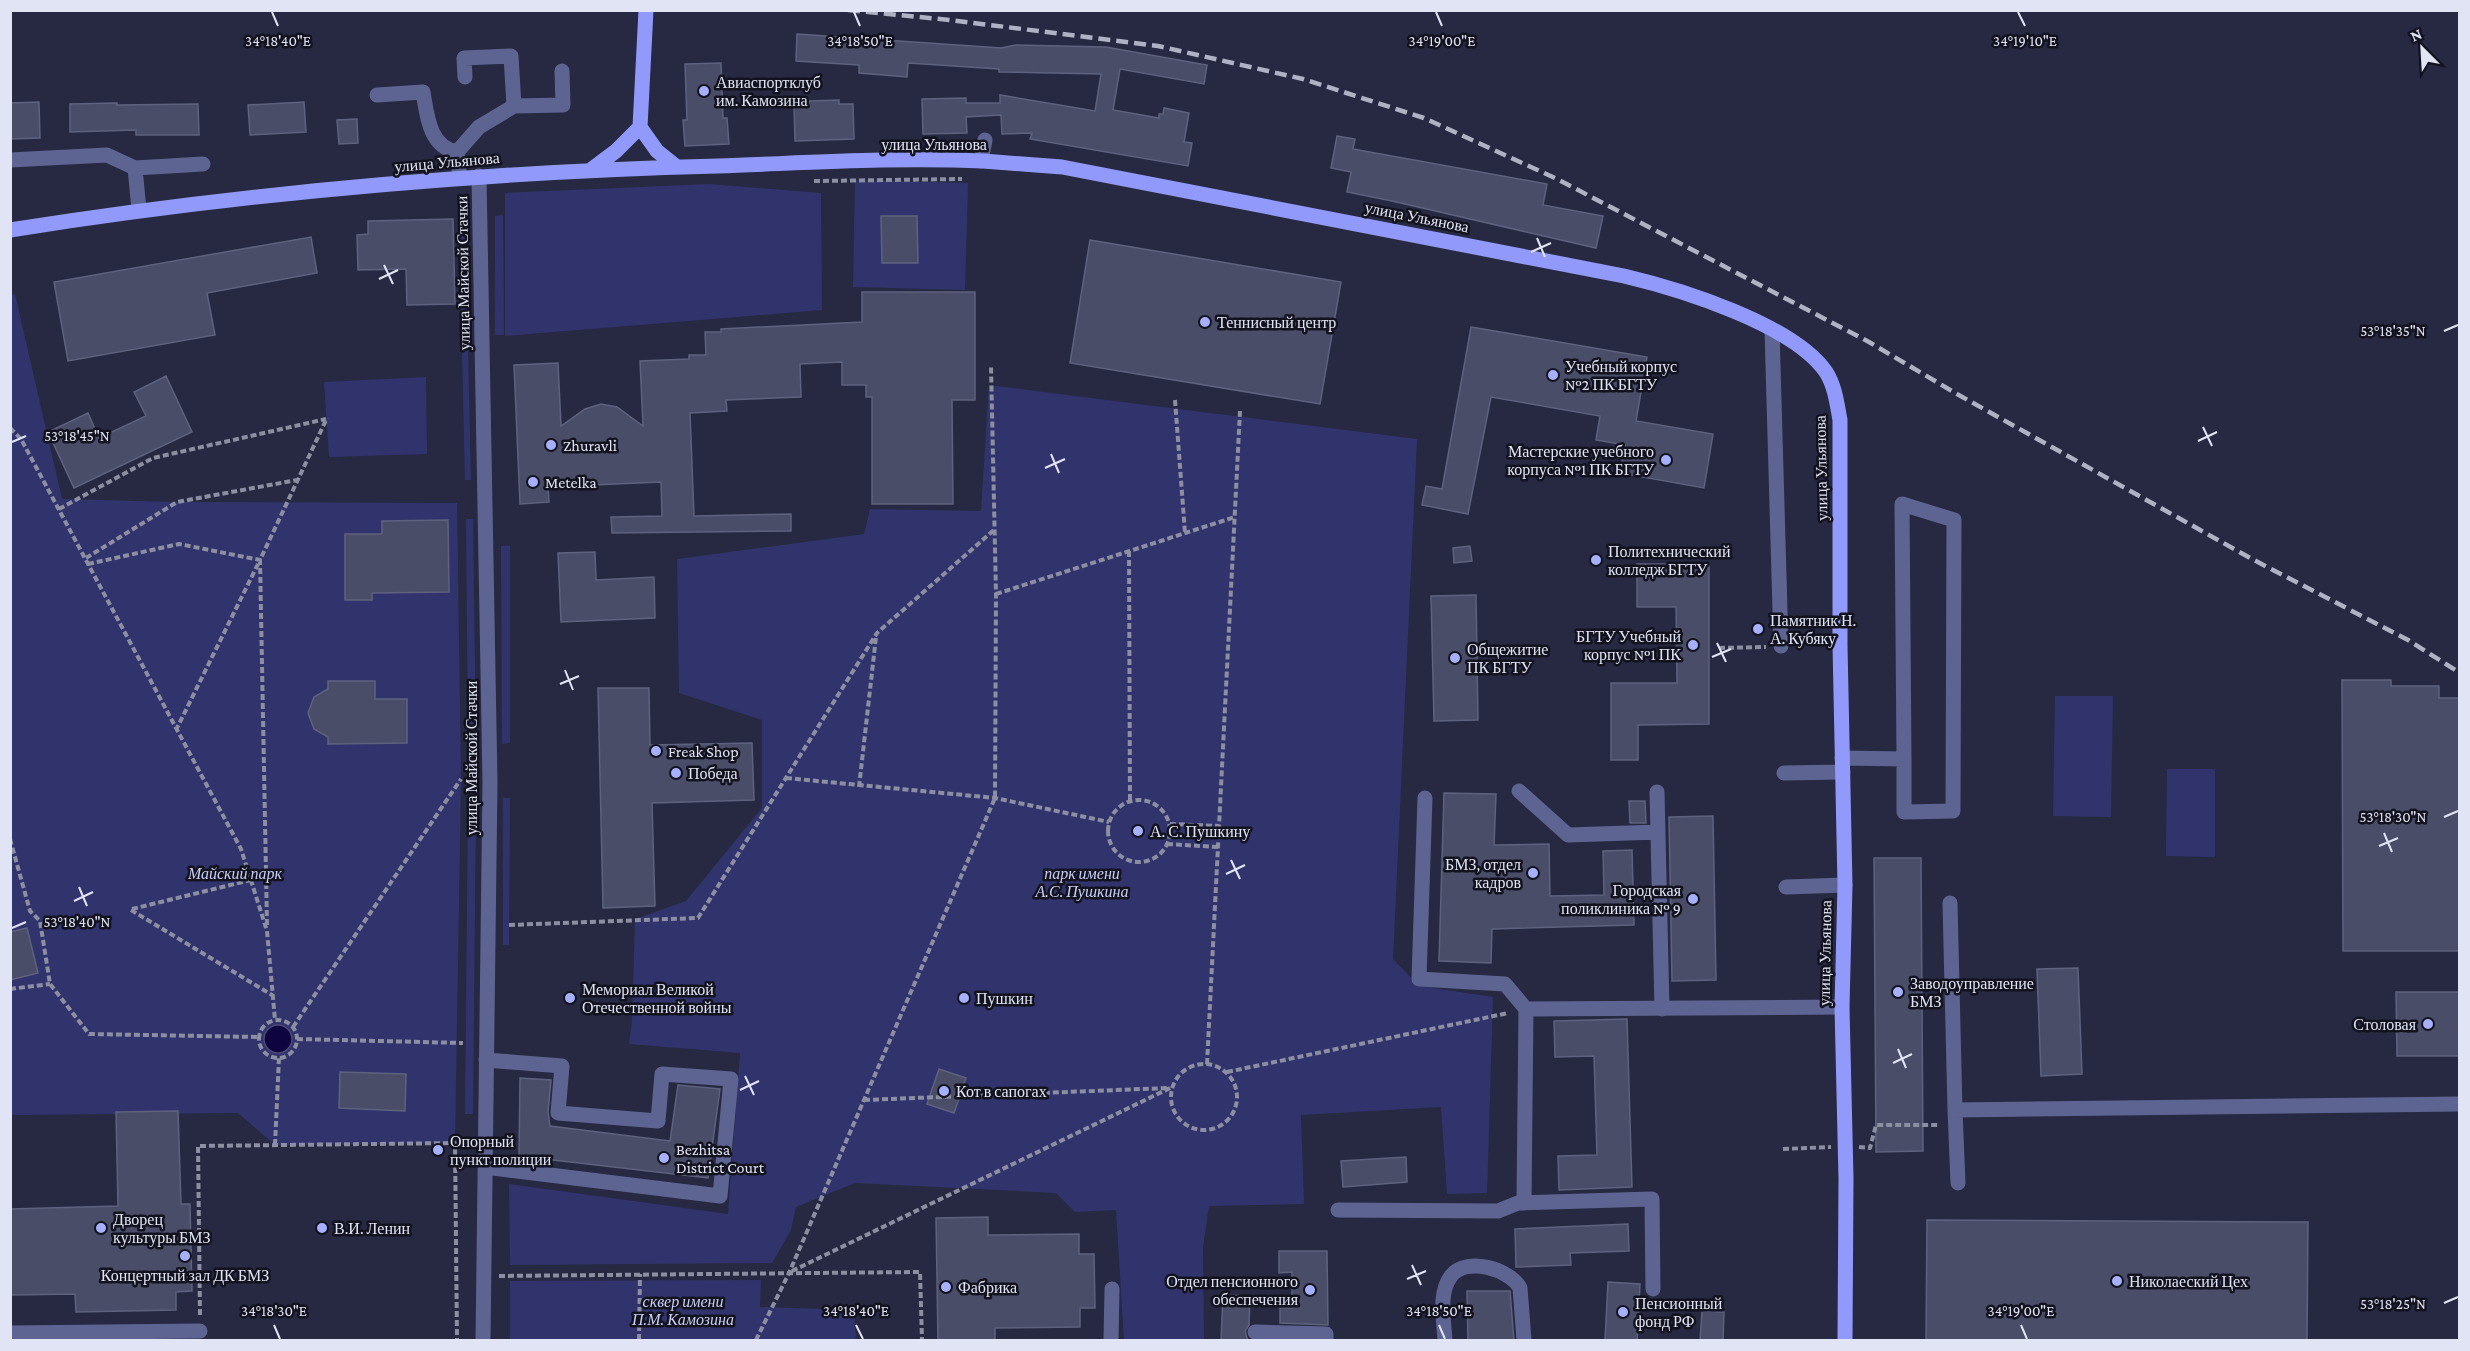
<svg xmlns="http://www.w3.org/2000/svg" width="2470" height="1351" font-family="'Crimson Pro',serif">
<rect width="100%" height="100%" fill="#262941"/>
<path fill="#31346c" d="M 855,180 L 968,183 L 965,290 L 853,287 Z
M 709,184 L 821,193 L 822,310 L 505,336 L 505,193 Z
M 503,215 L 504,335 L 495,335 L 495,216 Z
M 459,219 L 465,219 L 471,480 L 465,480 Z
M 15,294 L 62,499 L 177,502 L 457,503 L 461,779 L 455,1143 L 275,1145 L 238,1113 L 11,1115 L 10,295 Z
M 426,377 L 427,454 L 329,457 L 324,382 Z
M 989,385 L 1417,439 L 1393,959 L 1419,986 L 1493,997 L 1487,1193 L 1447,1194 L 1441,1107 L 1301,1115 L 1304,1204 L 1209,1206 L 1203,1247 L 1204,1340 L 1124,1340 L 1116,1210 L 1075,1212 L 1056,1193 L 855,1183 L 796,1207 L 791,1230 L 772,1263 L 510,1265 L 509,1184 L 728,1214 L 740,1053 L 629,1044 L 632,1021 L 635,919 L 686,901 L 762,808 L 762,720 L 679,693 L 677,559 L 864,534 L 870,509 L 981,511 Z
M 466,519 L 473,519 L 476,743 L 468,743 Z
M 501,546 L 510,546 L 510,743 L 502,744 Z
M 2055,696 L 2113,696 L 2111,817 L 2053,816 Z
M 2167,769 L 2215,769 L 2215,857 L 2166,856 Z
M 468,798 L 476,798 L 473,1114 L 465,1114 Z
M 503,798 L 510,798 L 509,945 L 503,945 Z
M 761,1280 L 760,1307 L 854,1310 L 856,1340 L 510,1340 L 510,1281 Z"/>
<path fill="#0e0540" stroke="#4d4876" stroke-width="1.5" d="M264 1039a14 14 0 1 1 28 0a14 14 0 1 1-28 0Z"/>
<path fill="#4a4d68" stroke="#5e627e" stroke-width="1.5" d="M 797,34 L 1001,48 L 1016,45 L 1106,47 L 1207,65 L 1204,84 L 1120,69 L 1113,110 L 1159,118 L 1159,114 L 1163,114 L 1164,108 L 1189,113 L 1184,142 L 1192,143 L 1188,166 L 1030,139 L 1032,133 L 1002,134 L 1001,115 L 966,117 L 967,133 L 923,134 L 922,99 L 966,98 L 966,103 L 1000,103 L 1000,95 L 1095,111 L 1101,74 L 999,72 L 999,69 L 908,63 L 907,77 L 859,73 L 859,65 L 796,61 Z
M 721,63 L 723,118 L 727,118 L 729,144 L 685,146 L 683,120 L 687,120 L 685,64 Z
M 839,100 L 839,104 L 853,104 L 854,139 L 795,141 L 794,105 L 809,105 L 809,101 Z
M 39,102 L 40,138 L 10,139 L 10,103 Z
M 304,102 L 306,132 L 250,135 L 248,105 Z
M 117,103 L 117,105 L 198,104 L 199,135 L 136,135 L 136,130 L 70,132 L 70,104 Z
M 357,119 L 358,143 L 339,144 L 337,120 Z
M 1337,136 L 1355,139 L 1353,149 L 1547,184 L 1543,205 L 1603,216 L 1596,248 L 1392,201 L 1347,192 L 1351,172 L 1331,168 Z
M 881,216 L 917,216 L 918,263 L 882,263 Z
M 453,219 L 455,304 L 407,305 L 406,269 L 358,270 L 357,235 L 368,234 L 368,221 Z
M 311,237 L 317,273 L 207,293 L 215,335 L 68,361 L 54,282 Z
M 1090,240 L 1341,282 L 1320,404 L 1070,363 Z
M 862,292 L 975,292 L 975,400 L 952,400 L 953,504 L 872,504 L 872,397 L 866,397 L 866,385 L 842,385 L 842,362 L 800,364 L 801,397 L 726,400 L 727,411 L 690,413 L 694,516 L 791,514 L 791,531 L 612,533 L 611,517 L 662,516 L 661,482 L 548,487 L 549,502 L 520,504 L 514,365 L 558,363 L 561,426 L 585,409 L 601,404 L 617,407 L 643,426 L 640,361 L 689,359 L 689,355 L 706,355 L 705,332 L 721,332 L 721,329 L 862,322 Z
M 1471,327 L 1647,357 L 1636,421 L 1713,434 L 1704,488 L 1620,473 L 1625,445 L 1596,440 L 1600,416 L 1491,397 L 1468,514 L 1422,505 L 1426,486 L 1442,489 Z
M 166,376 L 192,432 L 74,488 L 48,432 L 88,413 L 99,438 L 146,416 L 134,392 Z
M 448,520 L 449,592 L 372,593 L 372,600 L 345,600 L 345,534 L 382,534 L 382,521 Z
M 1470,546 L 1472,561 L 1454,563 L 1453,548 Z
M 595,552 L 596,580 L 654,577 L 655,618 L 561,622 L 558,553 Z
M 1637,564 L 1709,564 L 1709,724 L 1638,725 L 1638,760 L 1611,760 L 1611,683 L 1677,683 L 1676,607 L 1637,607 Z
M 1476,595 L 1478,720 L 1434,721 L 1431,596 Z
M 2342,680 L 2391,680 L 2391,686 L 2439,686 L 2439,698 L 2460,698 L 2460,951 L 2343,951 Z
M 328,681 L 375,681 L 375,699 L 407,699 L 407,743 L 328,744 L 328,737 L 314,729 L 308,713 L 314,697 L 328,689 Z
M 598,688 L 649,688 L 650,745 L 752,743 L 754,800 L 652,803 L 655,906 L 603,908 Z
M 1444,793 L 1496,794 L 1494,845 L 1549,844 L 1550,896 L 1604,895 L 1603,851 L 1632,850 L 1634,925 L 1492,929 L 1491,963 L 1439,961 Z
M 1629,801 L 1645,801 L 1646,823 L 1630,823 Z
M 1713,816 L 1716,980 L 1672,981 L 1669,817 Z
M 1874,858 L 1921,858 L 1923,1151 L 1876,1152 Z
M 27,928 L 38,973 L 10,980 L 10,932 Z
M 2078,968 L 2082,1074 L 2041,1076 L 2037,969 Z
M 2396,992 L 2460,992 L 2460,1056 L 2397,1056 Z
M 1627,1019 L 1632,1187 L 1559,1190 L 1558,1156 L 1597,1155 L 1594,1056 L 1555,1057 L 1554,1021 Z
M 939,1069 L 966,1078 L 954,1113 L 927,1104 Z
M 340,1072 L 406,1074 L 405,1111 L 339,1108 Z
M 520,1078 L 551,1080 L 548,1112 L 550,1126 L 670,1141 L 678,1085 L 720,1089 L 708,1178 L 519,1156 Z
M 178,1111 L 181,1204 L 190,1204 L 192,1291 L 176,1292 L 176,1310 L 76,1312 L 75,1294 L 10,1295 L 10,1209 L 118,1206 L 116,1112 Z
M 1406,1157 L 1407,1182 L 1343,1187 L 1341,1161 Z
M 988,1217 L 988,1235 L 1079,1234 L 1079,1254 L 1094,1254 L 1095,1308 L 1080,1308 L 1080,1327 L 995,1328 L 995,1341 L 938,1341 L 936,1218 Z
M 1927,1220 L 2308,1222 L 2307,1341 L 1926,1341 Z
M 1628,1224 L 1629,1251 L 1570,1253 L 1571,1265 L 1516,1267 L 1515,1229 Z
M 1279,1251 L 1327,1251 L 1328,1325 L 1280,1323 L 1280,1308 L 1292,1308 L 1292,1272 L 1279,1273 Z
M 1608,1282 L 1640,1284 L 1637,1341 L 1605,1341 Z
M 1467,1291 L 1510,1291 L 1514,1341 L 1468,1341 Z
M 1223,1295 L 1250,1296 L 1249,1325 L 1245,1331 L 1248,1341 L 1221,1341 Z
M 1702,1311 L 1724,1312 L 1723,1341 L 1700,1341 Z"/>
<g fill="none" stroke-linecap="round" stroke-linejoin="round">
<path stroke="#8c8fa2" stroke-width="4" stroke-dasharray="6 3" stroke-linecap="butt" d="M 814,181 L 962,179
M 1175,400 L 1185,533
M 10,428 L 21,439 L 241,849 L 267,931 L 275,1020
M 59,509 L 153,458 L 326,419
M 1129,551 L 1130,801
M 86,558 L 177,502 L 297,480
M 88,564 L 179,544 L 260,560 L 176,730
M 996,594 L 1235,517
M 1719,648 L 1766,647
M 786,778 L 995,798 L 1109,822
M 859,787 L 876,637
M1108 831a31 31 0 1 1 62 0a31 31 0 1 1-62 0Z
M 1170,824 L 1219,826
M 10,839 L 30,911 L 40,921 L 50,984 L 89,1034 L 259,1037
M 1167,844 L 1218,847
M 132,909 L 251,880
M 131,910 L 272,995
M 267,925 L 260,560 L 327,418
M 509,925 L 698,918 L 877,633 L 994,530
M 10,989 L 50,984
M259 1039a19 19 0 1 1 38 0a19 19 0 1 1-38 0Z
M 293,1027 L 461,779
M 297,1039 L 463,1043
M1171 1097a33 33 0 1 1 66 0a33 33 0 1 1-66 0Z
M 1207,1064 L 1240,411
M 1227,1072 L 1508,1013
M 864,1100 L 1168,1088
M 275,1145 L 279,1058
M 1859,1147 L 1870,1148 L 1876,1125 L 1940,1125
M 1783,1149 L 1831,1147
M 792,1271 L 1172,1087
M 499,1276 L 920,1272 L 922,1340
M 200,1315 L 198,1146 L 455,1143 L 457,1340
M 639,1340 L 640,1274
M 756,1340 L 789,1273 L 995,798 L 996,594 L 991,366"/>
<path stroke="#5e6492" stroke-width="15" d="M 377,95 L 423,92 C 427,115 429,147 457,152 L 460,178
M 514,106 L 563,105 L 562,71
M 457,152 L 479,127 L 514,106 L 511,56 L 464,58 L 465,77
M 10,160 L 107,155 L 135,168
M 981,161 L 985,140
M 479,176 L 490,782 L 483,1340
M 139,210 L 135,168 L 203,164
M 1772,330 L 1781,646
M 1842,758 L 1904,759 L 1902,504 L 1954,520 L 1953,811 L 1904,812 L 1904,759
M 1784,773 L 1843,772
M 1519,791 L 1568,835 L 1658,832
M 1657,792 L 1662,1009
M 1425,798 L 1419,979 L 1505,984 L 1526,1009 L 1524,1203
M 1786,887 L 1845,885
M 1950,903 L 1955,1110 L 2460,1104
M 1526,1009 L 1842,1007
M 1955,1110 L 1958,1183
M 485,1167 L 720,1196 L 731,1079 L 662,1074 L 658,1121 L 558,1113 L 562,1066 L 486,1060
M 1338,1210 L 1498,1211 L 1518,1203 L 1652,1199 L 1653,1289
M 1255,1332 L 1326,1334 L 1326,1340
M 10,1333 L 200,1331
M 1111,1340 L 1112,1289
M 1445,1340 C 1444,1321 1438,1293 1451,1276 C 1466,1256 1510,1269 1520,1288 L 1524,1340"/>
<path stroke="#919afa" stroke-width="15" d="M 640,127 L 657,151 L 677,167
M 592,169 L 616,151 L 640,127 L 646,10
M 10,230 C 244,193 481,172 718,166 C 806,163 895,157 983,161 C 1009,163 1036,165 1062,167 L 1624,276 C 1679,289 1793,324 1826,372 C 1835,386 1837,404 1840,420 L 1840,645 L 1845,885 L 1842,1007 L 1846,1178 L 1845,1340"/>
<path stroke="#afb2c4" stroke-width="4.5" stroke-dasharray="12 6" stroke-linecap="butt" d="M 848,10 L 950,20 L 1158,46 L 1303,79 L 1424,118 L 1557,179 L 1869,342 L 1957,394 L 2252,559 L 2408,640 L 2460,673"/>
</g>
<path fill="none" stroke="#e1e4f4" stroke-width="2" d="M 272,12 L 278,26M 854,12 L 860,26M 1436,12 L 1442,26M 2018,12 L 2025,26M 1537,238 L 1545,257M 1531,252 L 1551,243M 384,265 L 393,284M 379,279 L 398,270M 2444,331 L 2458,325M 2203,427 L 2212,446M 2198,441 L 2217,432M 12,442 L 26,436M 1051,454 L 1059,473M 1045,468 L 1065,459M 1717,643 L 1726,662M 1712,657 L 1731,649M 565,670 L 573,690M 560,684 L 579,676M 2444,817 L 2458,811M 2384,833 L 2392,852M 2379,846 L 2398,838M 1231,860 L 1240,879M 1226,874 L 1245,865M 79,887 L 87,906M 74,901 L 93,892M 12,928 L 26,922M 1898,1049 L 1906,1068M 1893,1063 L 1912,1054M 745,1076 L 754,1095M 740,1090 L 759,1081M 1412,1265 L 1421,1285M 1407,1279 L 1426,1271M 2444,1303 L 2458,1297M 274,1325 L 280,1339M 856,1325 L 863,1339M 1439,1325 L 1445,1339M 2021,1325 L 2027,1339"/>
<g fill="#a7b0fc" stroke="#12131e" stroke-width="2">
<circle cx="704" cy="91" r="6"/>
<circle cx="1205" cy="322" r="6"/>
<circle cx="1553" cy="375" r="6"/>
<circle cx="551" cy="445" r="6"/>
<circle cx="1666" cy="460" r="6"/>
<circle cx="533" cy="482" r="6"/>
<circle cx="1596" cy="560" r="6"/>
<circle cx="1758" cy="629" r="6"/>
<circle cx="1693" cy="645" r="6"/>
<circle cx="1455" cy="658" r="6"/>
<circle cx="656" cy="751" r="6"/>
<circle cx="676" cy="773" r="6"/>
<circle cx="1138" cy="831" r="6"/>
<circle cx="1533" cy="873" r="6"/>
<circle cx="1693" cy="899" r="6"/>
<circle cx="1898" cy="992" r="6"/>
<circle cx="570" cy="998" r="6"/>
<circle cx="964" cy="998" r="6"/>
<circle cx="2428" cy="1024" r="6"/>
<circle cx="944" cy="1091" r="6"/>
<circle cx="438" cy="1150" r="6"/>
<circle cx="664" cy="1158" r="6"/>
<circle cx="101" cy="1228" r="6"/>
<circle cx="322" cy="1228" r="6"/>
<circle cx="185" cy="1256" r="6"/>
<circle cx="2117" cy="1281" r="6"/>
<circle cx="946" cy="1287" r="6"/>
<circle cx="1310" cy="1290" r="6"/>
<circle cx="1623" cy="1312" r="6"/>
</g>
<g text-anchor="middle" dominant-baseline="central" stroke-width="5" stroke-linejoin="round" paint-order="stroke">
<g font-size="16" fill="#e1e4f4" stroke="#12131e" text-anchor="start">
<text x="716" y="82">Авиаспортклуб<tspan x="716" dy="18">им. Камозина</tspan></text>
<text x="1217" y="322">Теннисный центр</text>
<text x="1565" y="366">Учебный корпус<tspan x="1565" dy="18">№2 ПК БГТУ</tspan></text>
<text x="563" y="445">Zhuravli</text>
<text x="1654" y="451" text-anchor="end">Мастерские учебного<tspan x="1654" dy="18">корпуса №1 ПК БГТУ</tspan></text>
<text x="545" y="482">Metelka</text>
<text x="1608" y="551">Политехнический<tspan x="1608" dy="18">колледж БГТУ</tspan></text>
<text x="1770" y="620">Памятник Н.<tspan x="1770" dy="18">А. Кубяку</tspan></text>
<text x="1681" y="636" text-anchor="end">БГТУ Учебный<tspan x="1681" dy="18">корпус №1 ПК</tspan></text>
<text x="1467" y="649">Общежитие<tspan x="1467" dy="18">ПК БГТУ</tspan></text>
<text x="668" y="751">Freak Shop</text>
<text x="688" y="773">Победа</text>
<text x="1150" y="831">А. С. Пушкину</text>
<text x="1521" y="864" text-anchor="end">БМЗ, отдел<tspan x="1521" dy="18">кадров</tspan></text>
<text x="1681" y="890" text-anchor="end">Городская<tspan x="1681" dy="18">поликлиника № 9</tspan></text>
<text x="1910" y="983">Заводоуправление<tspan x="1910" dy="18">БМЗ</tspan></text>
<text x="582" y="989">Мемориал Великой<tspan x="582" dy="18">Отечественной войны</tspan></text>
<text x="976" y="998">Пушкин</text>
<text x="2416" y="1024" text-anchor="end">Столовая</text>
<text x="956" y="1091">Кот в сапогах</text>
<text x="450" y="1141">Опорный<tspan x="450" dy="18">пункт полиции</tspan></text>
<text x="676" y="1149">Bezhitsa<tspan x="676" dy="18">District Court</tspan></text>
<text x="113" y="1219">Дворец<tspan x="113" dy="18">культуры БМЗ</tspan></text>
<text x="334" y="1228">В.И. Ленин</text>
<text x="185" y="1275" text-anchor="middle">Концертный зал ДК БМЗ</text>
<text x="1298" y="1281" text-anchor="end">Отдел пенсионного<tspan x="1298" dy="18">обеспечения</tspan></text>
<text x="2129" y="1281">Николаеский Цех</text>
<text x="958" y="1287">Фабрика</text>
<text x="1635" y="1303">Пенсионный<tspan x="1635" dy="18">фонд РФ</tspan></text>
</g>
<g font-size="16" fill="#e1e4f4" stroke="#12131e">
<text x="934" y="144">улица Ульянова</text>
<text transform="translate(447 162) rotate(-5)">улица Ульянова</text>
<text transform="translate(1417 217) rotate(11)">улица Ульянова</text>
<text transform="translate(463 273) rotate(-91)">улица Майской Стачки</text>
<text transform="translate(1821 468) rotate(-91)">улица Ульянова</text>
<text transform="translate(471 758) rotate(-90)">улица Майской Стачки</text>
<text transform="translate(1825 953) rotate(-89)">улица Ульянова</text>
</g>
<g font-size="16" font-style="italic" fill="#cacff6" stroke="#12131e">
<text x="235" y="873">Майский парк</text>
<text x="1082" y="873">парк имени<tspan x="1082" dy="18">А.С. Пушкина</tspan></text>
<text x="683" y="1301">сквер имени<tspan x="683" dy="18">П.М. Камозина</tspan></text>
</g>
</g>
<g font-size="15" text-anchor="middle" fill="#e1e4f4" stroke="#12131e" stroke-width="5" stroke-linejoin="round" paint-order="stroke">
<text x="278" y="46">34°18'40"E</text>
<text x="860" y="46">34°18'50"E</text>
<text x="1442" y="46">34°19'00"E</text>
<text x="2025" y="46">34°19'10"E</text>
<text x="2393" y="336">53°18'35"N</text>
<text x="77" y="441">53°18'45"N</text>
<text x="2393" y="822">53°18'30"N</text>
<text x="77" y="927">53°18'40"N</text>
<text x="2393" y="1309">53°18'25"N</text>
<text x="274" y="1316">34°18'30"E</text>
<text x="856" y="1316">34°18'40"E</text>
<text x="1439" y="1316">34°18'50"E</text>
<text x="2021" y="1316">34°19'00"E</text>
</g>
<rect width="2470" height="1351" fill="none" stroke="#e1e4f4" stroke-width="24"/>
<g transform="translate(2422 48) rotate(336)" stroke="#12131e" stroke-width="4.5" paint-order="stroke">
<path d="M0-4.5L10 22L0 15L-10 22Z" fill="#e1e4f4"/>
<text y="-9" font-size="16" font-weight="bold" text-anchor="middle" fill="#e1e4f4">N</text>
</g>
</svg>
